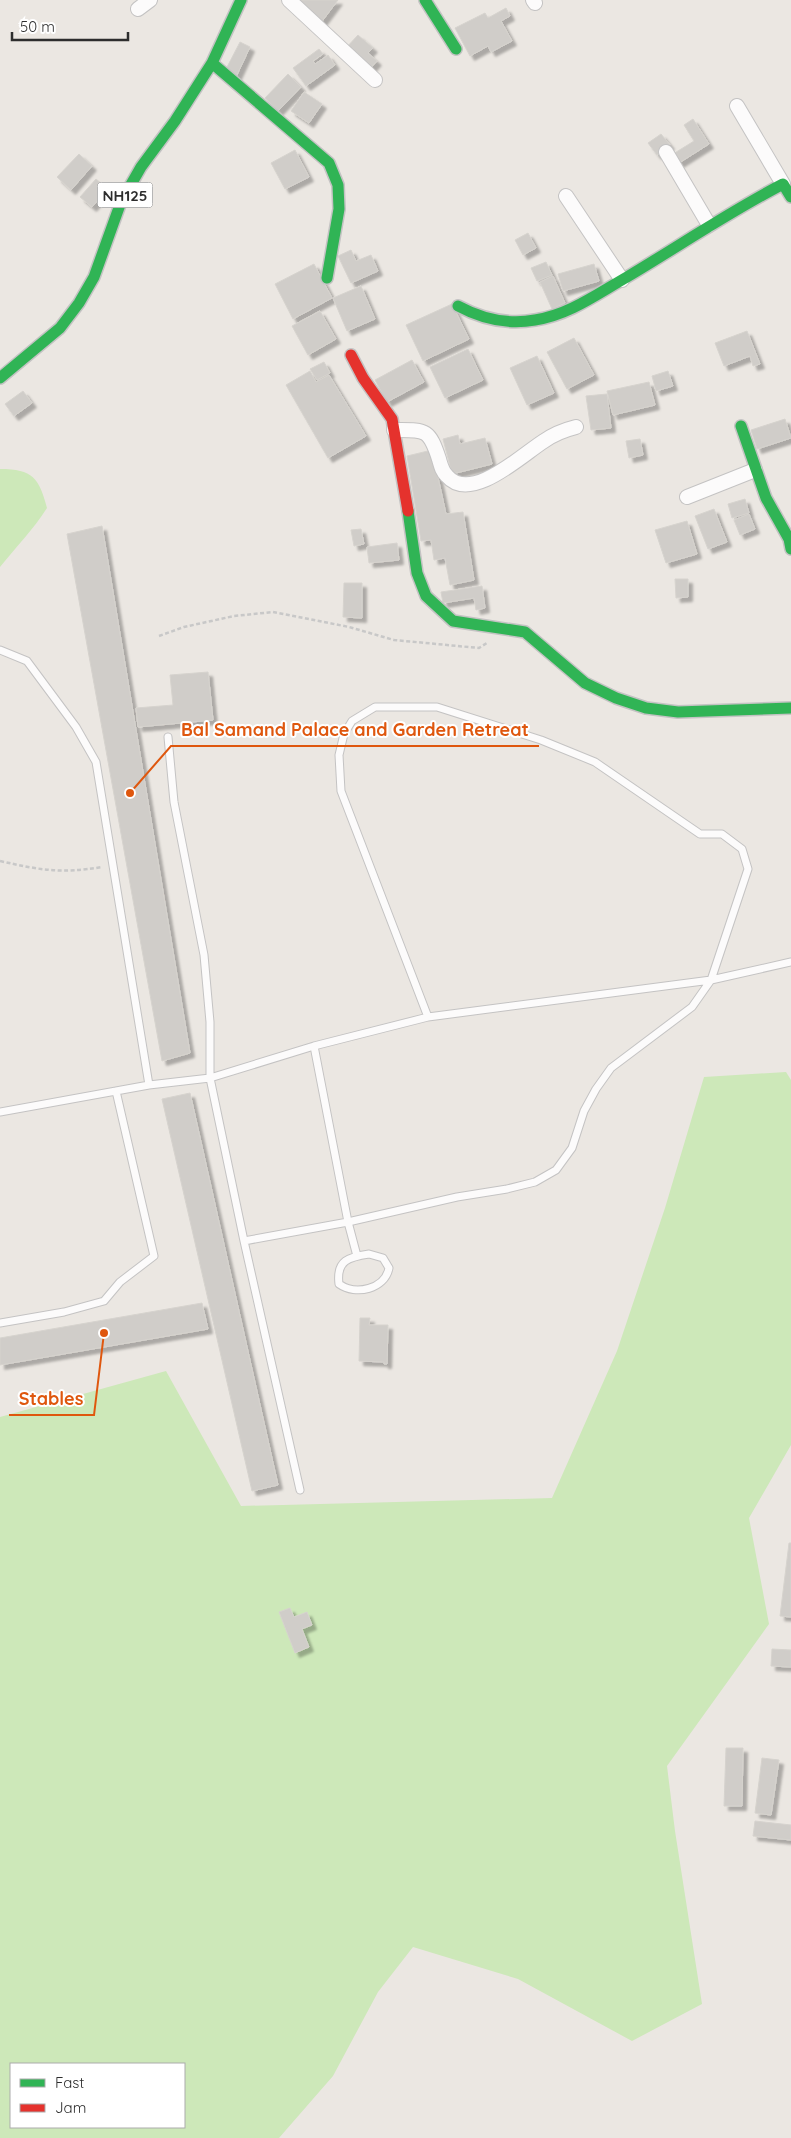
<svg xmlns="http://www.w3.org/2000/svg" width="791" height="2138" font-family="Quicksand,sans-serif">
<defs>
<filter id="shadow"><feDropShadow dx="4.5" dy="4.5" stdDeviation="1" flood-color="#0004"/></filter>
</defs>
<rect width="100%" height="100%" fill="#ebe7e2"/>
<path fill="#cde8b9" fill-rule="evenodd" d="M 0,469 C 33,469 39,478 47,508 C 33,530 16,547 0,567 Z
M 786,1072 L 791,1080 L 791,1445 L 749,1518 L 769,1624 L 667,1766 L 675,1831 L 702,2004 L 632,2041 L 518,1979 L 413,1947 L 378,1992 L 333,2076 L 279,2138 L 0,2138 L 0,1417 L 166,1371 L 241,1506 L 552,1498 L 617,1351 L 665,1208 L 704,1077 ZM 11,2064 L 184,2064 L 184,2127 L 11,2127 Z"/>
<path fill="#d0cdc9" stroke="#d6d3ce" filter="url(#shadow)" d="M 295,0 L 338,0 L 320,24 Z
M 506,8 L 510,16 L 501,21 L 512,41 L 491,52 L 488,46 L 470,56 L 455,28 L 485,13 L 488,18 Z
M 358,35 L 373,48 L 368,53 L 377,61 L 368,71 L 345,49 Z
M 240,42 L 250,47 L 236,77 L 225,71 Z
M 319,49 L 323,54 L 313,61 L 315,64 L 328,55 L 335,65 L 306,86 L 293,68 Z
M 288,74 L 301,87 L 278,111 L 265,98 Z
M 304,92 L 322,104 L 309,123 L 291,111 Z
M 693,119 L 709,144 L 679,163 L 673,154 L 694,141 L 684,125 Z
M 661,134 L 670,145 L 657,155 L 648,143 Z
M 295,150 L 309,177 L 285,189 L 271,163 Z
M 79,154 L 92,166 L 71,190 L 57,177 Z
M 96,179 L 108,189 L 92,207 L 80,197 Z
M 528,233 L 536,248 L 523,255 L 515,240 Z
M 351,250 L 356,261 L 371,255 L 378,271 L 351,283 L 338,256 Z
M 546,262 L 552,275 L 537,281 L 531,268 Z
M 314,264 L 332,298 L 293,319 L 275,284 Z
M 594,264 L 599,281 L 563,291 L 558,274 Z
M 553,276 L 565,303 L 552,309 L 540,282 Z
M 361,286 L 375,319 L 347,331 L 333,298 Z
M 452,304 L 469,339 L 423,361 L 406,325 Z
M 320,311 L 336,339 L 308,355 L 292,326 Z
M 747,331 L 760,364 L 753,366 L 750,356 L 724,366 L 715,343 Z
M 574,338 L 594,375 L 567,389 L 547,352 Z
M 468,349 L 483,380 L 445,398 L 430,367 Z
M 537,356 L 554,393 L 527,405 L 510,368 Z
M 412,360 L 424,382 L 387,402 L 375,380 Z
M 324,362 L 330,373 L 317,380 L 310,369 Z
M 310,371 L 316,382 L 329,375 L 366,436 L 328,458 L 286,385 Z
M 668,371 L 673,386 L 656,391 L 652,376 Z
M 649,382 L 655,405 L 613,415 L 607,391 Z
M 23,391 L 32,403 L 14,416 L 5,404 Z
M 607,394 L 611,428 L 591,430 L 586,396 Z
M 785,419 L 791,438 L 757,449 L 751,430 Z
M 458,435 L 460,444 L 485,438 L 492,464 L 452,474 L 443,439 Z
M 640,439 L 643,455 L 629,458 L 626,441 Z
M 432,450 L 446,514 L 463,512 L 474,580 L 450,585 L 445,558 L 434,560 L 431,540 L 421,541 L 407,456 Z
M 745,499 L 749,513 L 732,518 L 728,504 Z
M 714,509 L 727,542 L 708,549 L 695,516 Z
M 749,514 L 755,529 L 740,535 L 734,520 Z
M 687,521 L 697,554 L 666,563 L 655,530 Z
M 102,526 L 190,1053 L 162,1061 L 67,534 Z
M 361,529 L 364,544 L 354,546 L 351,530 Z
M 397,543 L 399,560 L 369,563 L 367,547 Z
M 675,579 L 688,579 L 688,597 L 676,598 Z
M 344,583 L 362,583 L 362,618 L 343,617 Z
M 482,586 L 485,608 L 476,610 L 474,598 L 443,603 L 441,592 Z
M 208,672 L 213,720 L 138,727 L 136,708 L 173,705 L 170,675 Z
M 190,1093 L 278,1485 L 252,1491 L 162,1099 Z
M 202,1303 L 208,1329 L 0,1365 L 0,1338 Z
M 360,1318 L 370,1318 L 369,1325 L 388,1325 L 387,1364 L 384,1364 L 384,1362 L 359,1361 Z
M 789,1543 L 791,1543 L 791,1617 L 780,1616 Z
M 290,1608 L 294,1617 L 307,1612 L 312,1625 L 302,1629 L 309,1647 L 295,1653 L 279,1612 Z
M 772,1649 L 791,1650 L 791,1667 L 771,1666 Z
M 726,1748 L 743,1748 L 742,1806 L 724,1806 Z
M 762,1758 L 779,1760 L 771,1815 L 755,1813 Z
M 755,1821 L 791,1825 L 791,1840 L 753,1836 Z"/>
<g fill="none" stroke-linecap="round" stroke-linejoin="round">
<defs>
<path id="lane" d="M 0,650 L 27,661 L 76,727 L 96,762 L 149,1085
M 168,737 L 174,802 L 204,955 L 210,1022 L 210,1078 L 244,1241 L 348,1222 L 457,1197 L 507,1189 L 535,1182 L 556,1170 L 572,1148 L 584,1111 L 596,1089 L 611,1068 L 692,1007 L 711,980 L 748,869 L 742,849 L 722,834 L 700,834 L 595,762 L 541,740 L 437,707 L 375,707 L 352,721 L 344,734 L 339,755 L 341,791 L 428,1017
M 314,1046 L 348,1222 L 357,1256
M 0,1112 L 149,1085 L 210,1078 L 314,1046 L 428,1017 L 711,980 L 791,962
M 244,1241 L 300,1490
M 369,1254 L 383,1258 L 389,1268 C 385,1289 356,1296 339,1284 C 336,1260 349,1257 369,1254 Z
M 0,1323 L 64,1312 L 104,1301 L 120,1282 L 154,1256 L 116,1091"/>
<path id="street" d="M 289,0 L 375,80
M 533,0 L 535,3
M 138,9 L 150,0
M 737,106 L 783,184
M 666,152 L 709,225
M 566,196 L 622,280
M 394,430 C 425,430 429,428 439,459 C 441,466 442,471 447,476 C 471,504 523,454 544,441 C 554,434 564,430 576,427
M 687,497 L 755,470"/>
<path id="fast" d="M 425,0 L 456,49
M 212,63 L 329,163 L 338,185 L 339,209 L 327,278
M 458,306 C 482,319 507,325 535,320 C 569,315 597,294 627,277 C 679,246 729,212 783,184 L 791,197
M 0,378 L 60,328 L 79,303 L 94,277 L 121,202 L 141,167 L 175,121 L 212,63 L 241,0
M 741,426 L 766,498 L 789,539 L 791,549
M 408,511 L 417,573 L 426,596 L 453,621 L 525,632 L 585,683 L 616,698 L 646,708 L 678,712 L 791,708"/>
<path id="jam" d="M 351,355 L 363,378 L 392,419 L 408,511"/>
</defs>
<use href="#lane" stroke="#c4c3c3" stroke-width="9"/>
<use href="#street" stroke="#c4c3c3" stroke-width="16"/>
<use href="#fast" stroke="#c4c3c3" stroke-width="14"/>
<use href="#jam" stroke="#c4c3c3" stroke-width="14"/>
<path stroke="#c8c8c8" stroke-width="2.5" stroke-dasharray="4 2.5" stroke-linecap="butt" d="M 159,636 L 184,627 L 234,616 L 273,612 L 349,627 L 394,640 L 479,648 L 487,643
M 0,861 C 40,870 61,874 102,867"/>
<use href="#lane" stroke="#fcfbfb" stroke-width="7"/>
<use href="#street" stroke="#fcfbfb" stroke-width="14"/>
<use href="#fast" stroke="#30b455" stroke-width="11"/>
<use href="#jam" stroke="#e5322d" stroke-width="11"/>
</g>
<g text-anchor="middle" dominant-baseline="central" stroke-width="4" stroke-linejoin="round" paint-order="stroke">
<rect fill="#fff" stroke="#6c6c6c" stroke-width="1" x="97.5" y="182.5" width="55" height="25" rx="4"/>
<g font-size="15" font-weight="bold" fill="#2d2d2d">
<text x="125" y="195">NH125</text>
</g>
</g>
<path fill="none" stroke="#df570e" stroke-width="2" d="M130 793L171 746H539M104 1333L94 1415H9"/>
<g fill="#df570e" stroke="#fff" stroke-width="2">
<circle cx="130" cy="793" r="5"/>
<circle cx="104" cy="1333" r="5"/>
</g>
<g font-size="18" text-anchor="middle" font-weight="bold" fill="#df570e" stroke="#fff" stroke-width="4" stroke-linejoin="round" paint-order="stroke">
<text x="355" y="736">Bal Samand Palace and Garden Retreat</text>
<text x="51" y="1405">Stables</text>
</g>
<rect x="10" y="2063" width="175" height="65" fill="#ffffff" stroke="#ababab"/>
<rect x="20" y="2079" width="25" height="8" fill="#30b455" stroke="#ababab"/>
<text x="55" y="2088" font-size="15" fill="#2d2d2d">Fast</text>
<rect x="20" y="2104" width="25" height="8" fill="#e5322d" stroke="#ababab"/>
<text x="55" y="2113" font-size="15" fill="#2d2d2d">Jam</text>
<path d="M12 32v8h116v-8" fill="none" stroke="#2d2d2d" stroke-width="2.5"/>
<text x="20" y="32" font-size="15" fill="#2d2d2d" stroke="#ffffff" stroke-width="4" paint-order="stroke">50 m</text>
</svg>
